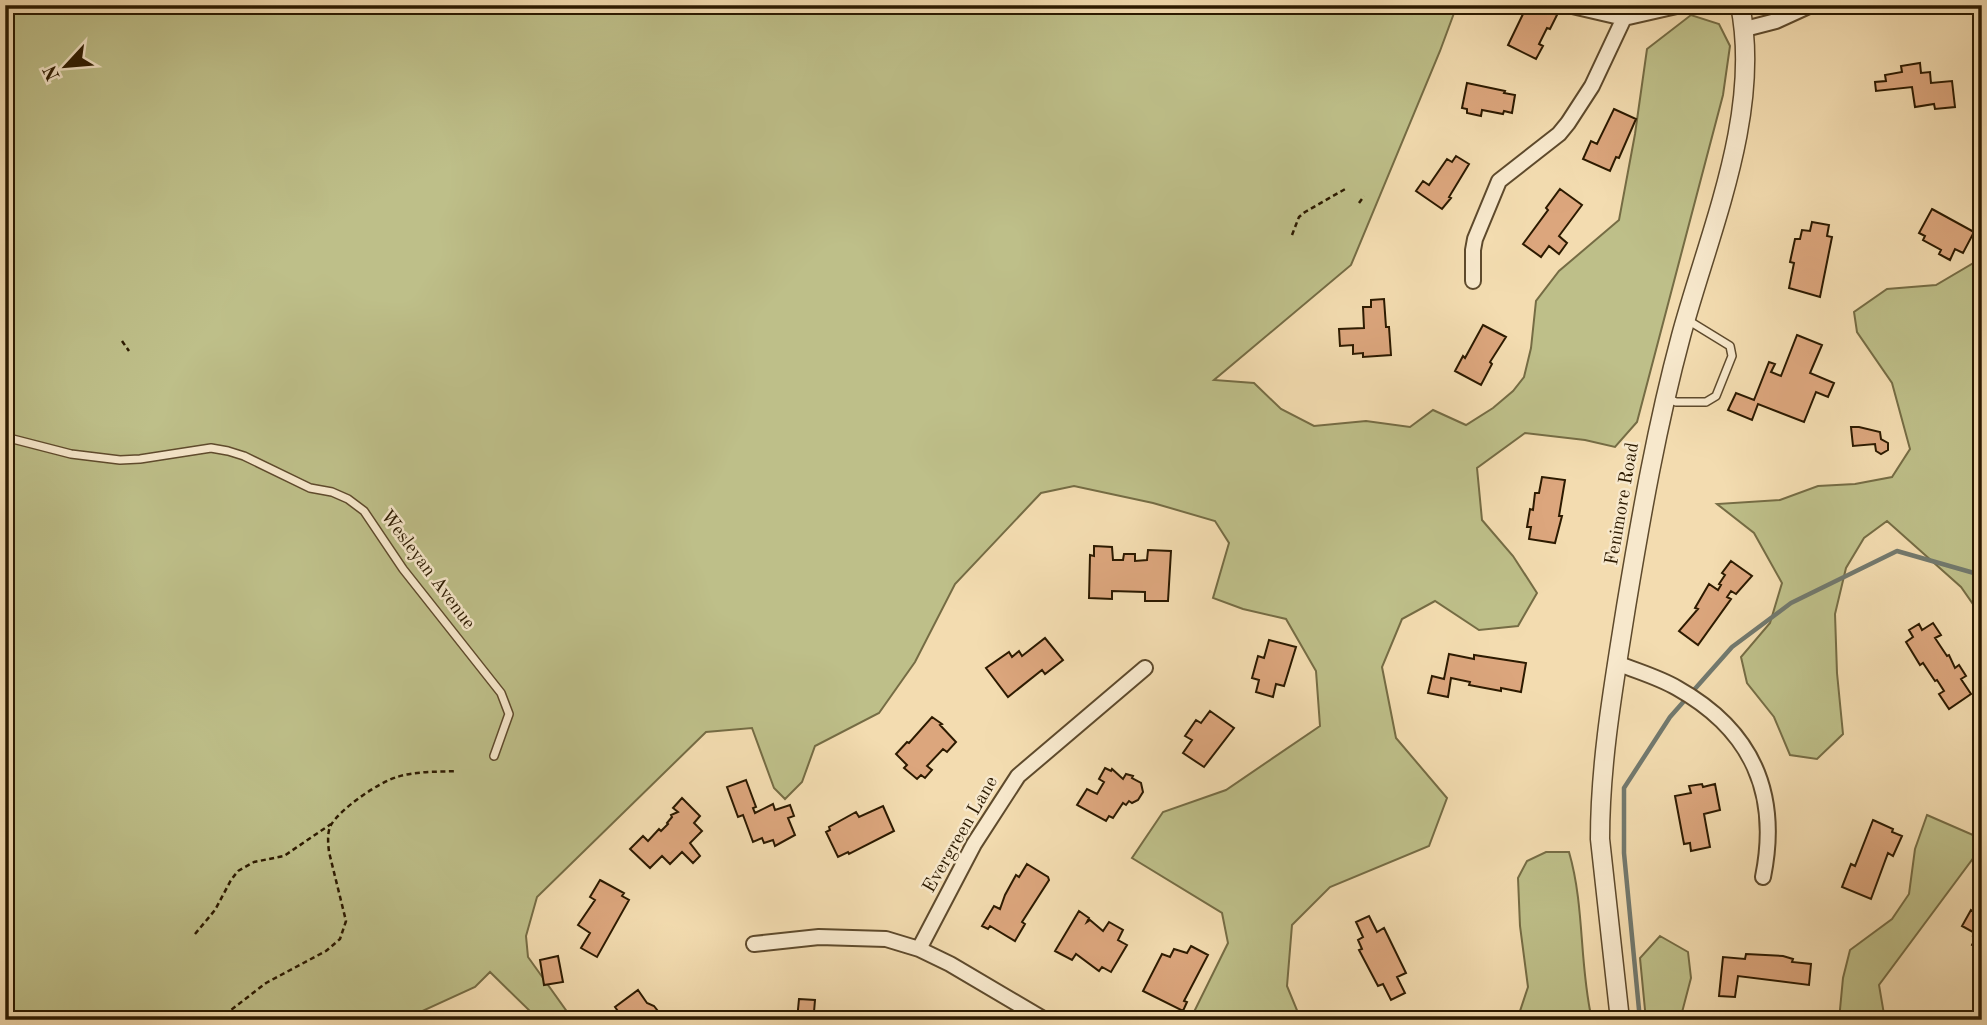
<svg xmlns="http://www.w3.org/2000/svg" width="1987" height="1025" font-family="'Old Standard TT',serif">
<rect width="100%" height="100%" fill="#f3dcb0"/>
<filter id="stains"><feTurbulence type="fractalNoise" baseFrequency=".00286" numOctaves="4"/><feColorMatrix values="0 0 0 0 .2 0 0 0 0 .09 0 0 0 0 .02 0 0 0 .5 -.17"/></filter>
<radialGradient id="worn" r=".72"><stop offset=".6" stop-color="#630" stop-opacity="0"/><stop offset="1" stop-color="#630" stop-opacity=".3"/></radialGradient>
<path fill="#bebf89" stroke="#756c44" stroke-width="2" d="M 5,5 L 1457,5 L 1440,51 L 1351,265 L 1214,380 L 1254,383 L 1281,409 L 1314,426 L 1366,421 L 1410,427 L 1433,410 L 1466,425 L 1493,408 L 1513,391 L 1524,377 L 1531,348 L 1536,301 L 1559,271 L 1619,220 L 1635,134 L 1647,49 L 1691,15 L 1719,24 L 1730,46 L 1723,95 L 1637,422 L 1615,447 L 1585,440 L 1525,433 L 1477,468 L 1482,520 L 1513,556 L 1537,593 L 1518,626 L 1479,630 L 1435,601 L 1402,619 L 1382,667 L 1396,738 L 1447,798 L 1429,846 L 1330,887 L 1292,925 L 1287,986 L 1301,1020 L 1190,1020 L 1228,943 L 1222,913 L 1132,858 L 1163,812 L 1226,790 L 1320,726 L 1316,671 L 1286,619 L 1243,609 L 1213,598 L 1229,543 L 1215,521 L 1153,503 L 1074,486 L 1041,493 L 955,584 L 915,662 L 879,713 L 815,746 L 802,782 L 785,799 L 774,788 L 752,728 L 706,732 L 537,897 L 526,936 L 528,957 L 573,1020 L 535,1020 L 532,1013 L 490,972 L 475,987 L 420,1012 L 412,1020 L 5,1020 Z
M 1982,258 L 1982,617 L 1961,587 L 1887,521 L 1864,538 L 1846,568 L 1835,614 L 1837,673 L 1843,734 L 1817,759 L 1790,755 L 1774,717 L 1747,683 L 1741,657 L 1770,623 L 1782,583 L 1754,533 L 1717,504 L 1780,500 L 1818,486 L 1855,484 L 1892,477 L 1910,449 L 1892,383 L 1857,332 L 1854,312 L 1887,289 L 1936,285 Z
M 1927,815 L 1973,835 L 1977,853 L 1879,985 L 1885,1020 L 1839,1020 L 1843,978 L 1850,950 L 1892,919 L 1909,894 L 1915,849 Z
M 1546,852 L 1569,852 C 1585,907 1579,965 1592,1020 L 1517,1020 L 1528,987 L 1520,926 L 1518,878 L 1527,861 Z
M 1660,936 L 1688,952 L 1691,978 L 1680,1020 L 1646,1020 L 1640,958 Z"/>
<g fill="none" stroke-linecap="round" stroke-linejoin="round">
<path stroke="#72796e" stroke-width="4.5" d="M 1640,1020 L 1624,853 L 1624,788 L 1670,717 L 1732,647 L 1791,603 L 1897,551 L 1974,573 L 1982,570"/>
</g>
<path fill="#dca67d" stroke="#2c1a00" stroke-width="2" d="M 1517,5 L 1537,5 L 1557,15 L 1550,29 L 1547,28 L 1539,44 L 1543,46 L 1536,59 L 1508,45 L 1523,14 L 1515,9 Z
M 1920,63 L 1921,73 L 1930,72 L 1931,83 L 1952,81 L 1955,107 L 1935,109 L 1934,104 L 1915,107 L 1912,87 L 1876,91 L 1875,82 L 1886,81 L 1885,75 L 1902,72 L 1901,66 Z
M 1467,83 L 1505,91 L 1504,93 L 1515,95 L 1512,113 L 1504,111 L 1503,114 L 1482,110 L 1481,116 L 1467,113 L 1467,109 L 1462,108 Z
M 1614,109 L 1636,119 L 1619,158 L 1616,157 L 1610,171 L 1583,159 L 1591,141 L 1597,144 Z
M 1456,156 L 1469,164 L 1449,197 L 1451,198 L 1442,209 L 1416,191 L 1423,181 L 1429,185 L 1447,159 L 1452,162 Z
M 1560,189 L 1582,205 L 1559,236 L 1567,243 L 1559,254 L 1549,246 L 1541,257 L 1523,244 L 1548,210 L 1546,208 Z
M 1932,209 L 1974,232 L 1963,253 L 1955,249 L 1950,260 L 1939,254 L 1941,250 L 1923,240 L 1925,236 L 1919,233 Z
M 1812,222 L 1829,225 L 1827,236 L 1832,237 L 1820,297 L 1789,288 L 1794,263 L 1790,262 L 1795,239 L 1800,239 L 1802,230 L 1810,231 Z
M 1384,299 L 1386,327 L 1389,327 L 1391,355 L 1363,357 L 1363,353 L 1353,354 L 1353,345 L 1340,346 L 1339,329 L 1364,328 L 1363,307 L 1371,307 L 1371,300 Z
M 1483,325 L 1506,337 L 1490,362 L 1492,364 L 1481,385 L 1455,371 L 1463,356 L 1465,358 Z
M 1797,335 L 1822,345 L 1810,373 L 1834,383 L 1828,397 L 1816,392 L 1804,422 L 1758,404 L 1752,420 L 1728,410 L 1736,393 L 1754,400 L 1769,362 L 1775,364 L 1771,372 L 1781,376 Z
M 1851,427 L 1859,427 L 1880,432 L 1881,439 L 1888,443 L 1888,450 L 1881,454 L 1876,451 L 1875,444 L 1853,446 Z
M 1542,477 L 1565,480 L 1559,516 L 1562,516 L 1555,543 L 1529,539 L 1531,527 L 1527,527 L 1530,509 L 1533,510 L 1535,493 L 1539,493 Z
M 1094,546 L 1112,547 L 1113,560 L 1123,560 L 1124,554 L 1135,554 L 1135,561 L 1147,560 L 1148,550 L 1171,551 L 1168,601 L 1145,601 L 1145,592 L 1112,591 L 1112,599 L 1089,598 L 1090,555 L 1094,556 Z
M 1731,561 L 1752,576 L 1736,594 L 1731,591 L 1727,597 L 1731,599 L 1698,645 L 1679,631 L 1698,609 L 1695,608 L 1709,584 L 1718,590 L 1721,585 L 1719,584 L 1725,575 L 1722,573 Z
M 1933,623 L 1941,635 L 1935,638 L 1947,656 L 1949,655 L 1955,668 L 1959,665 L 1966,676 L 1961,679 L 1971,694 L 1949,709 L 1939,694 L 1944,691 L 1937,680 L 1935,681 L 1923,663 L 1920,665 L 1906,642 L 1913,637 L 1909,630 L 1919,624 L 1922,630 Z
M 1045,638 L 1063,660 L 1045,674 L 1042,670 L 1008,697 L 986,668 L 1009,652 L 1012,657 L 1019,651 L 1022,656 Z
M 1269,640 L 1296,647 L 1284,686 L 1276,684 L 1273,697 L 1256,692 L 1259,680 L 1252,678 L 1258,656 L 1264,658 Z
M 1449,654 L 1474,659 L 1474,655 L 1526,663 L 1521,692 L 1501,688 L 1501,691 L 1469,685 L 1470,682 L 1451,678 L 1448,697 L 1428,693 L 1432,676 L 1444,679 Z
M 1210,711 L 1234,728 L 1204,767 L 1183,753 L 1192,740 L 1185,736 L 1196,720 L 1201,723 Z
M 932,717 L 942,724 L 940,725 L 956,742 L 947,752 L 943,749 L 927,766 L 932,770 L 925,778 L 921,775 L 917,779 L 904,768 L 907,765 L 896,754 L 907,742 L 909,743 Z
M 1105,768 L 1111,771 L 1112,769 L 1123,779 L 1126,774 L 1133,776 L 1132,778 L 1141,783 L 1143,792 L 1138,800 L 1132,803 L 1129,801 L 1126,805 L 1123,803 L 1113,818 L 1109,816 L 1106,821 L 1077,805 L 1087,789 L 1097,794 L 1104,782 L 1099,779 Z
M 746,780 L 756,807 L 753,808 L 755,813 L 773,804 L 775,810 L 790,805 L 794,816 L 788,818 L 795,835 L 775,846 L 773,840 L 764,843 L 762,838 L 753,842 L 743,815 L 738,817 L 727,787 Z
M 1702,784 L 1703,787 L 1715,784 L 1720,810 L 1704,814 L 1710,847 L 1691,851 L 1690,843 L 1684,844 L 1675,796 L 1691,793 L 1689,786 Z
M 682,798 L 700,816 L 694,823 L 702,831 L 690,843 L 700,856 L 693,863 L 682,852 L 670,864 L 662,856 L 650,868 L 630,849 L 643,836 L 648,841 L 659,829 L 661,831 L 668,824 L 667,823 L 672,817 L 671,815 L 678,812 L 673,808 Z
M 883,806 L 894,831 L 849,854 L 848,852 L 838,857 L 826,832 L 830,830 L 829,827 L 856,812 L 859,817 Z
M 1873,820 L 1893,829 L 1892,832 L 1902,836 L 1893,856 L 1888,853 L 1871,899 L 1842,887 L 1851,864 L 1855,866 Z
M 1027,864 L 1048,877 L 1049,880 L 1022,922 L 1025,924 L 1015,941 L 990,926 L 988,929 L 982,926 L 994,906 L 1000,909 L 1005,895 L 1016,875 L 1019,877 Z
M 600,880 L 624,893 L 622,896 L 629,900 L 597,957 L 581,948 L 590,933 L 578,925 L 595,900 L 590,897 Z
M 1971,910 L 1982,917 L 1982,951 L 1972,945 L 1976,938 L 1973,936 L 1975,933 L 1962,926 Z
M 1079,911 L 1089,918 L 1087,922 L 1090,920 L 1103,931 L 1109,922 L 1123,930 L 1118,940 L 1127,945 L 1111,972 L 1102,967 L 1099,971 L 1076,954 L 1072,960 L 1055,951 Z
M 1369,916 L 1377,932 L 1384,928 L 1406,973 L 1397,977 L 1405,993 L 1391,1000 L 1383,984 L 1378,986 L 1359,950 L 1362,949 L 1358,940 L 1363,937 L 1356,922 Z
M 1191,946 L 1208,955 L 1184,1001 L 1187,1002 L 1183,1011 L 1143,991 L 1162,954 L 1170,957 L 1174,949 L 1187,953 Z
M 1746,954 L 1783,956 L 1793,959 L 1792,962 L 1811,964 L 1809,985 L 1738,976 L 1735,997 L 1719,996 L 1723,957 L 1745,959 Z
M 558,956 L 563,982 L 544,985 L 540,960 Z
M 638,990 L 647,1003 L 654,1006 L 661,1015 L 659,1017 L 661,1020 L 618,1020 L 616,1017 L 620,1014 L 615,1007 Z
M 799,999 L 815,1000 L 814,1012 L 822,1012 L 822,1018 L 838,1020 L 797,1020 Z"/>
<g fill="none" stroke-linecap="round" stroke-linejoin="round">
<defs>
<path id="service" d="M 1667,398 L 1676,402 L 1706,402 L 1716,396 L 1732,356 L 1730,346 L 1686,319
M 5,437 L 71,454 L 120,460 L 140,459 L 211,448 L 228,451 L 244,456 L 310,488 L 332,492 L 348,499 L 364,511 L 403,569 L 501,693 L 509,714 L 494,756"/>
<path id="minor" d="M 1568,5 L 1624,18 L 1681,5
M 1745,29 L 1776,21 L 1811,5
M 1473,281 L 1473,250 L 1475,239 L 1499,181 L 1559,134 L 1568,123 L 1592,86 L 1624,18
M 1617,663 C 1636,671 1658,677 1677,688 C 1752,730 1780,793 1763,877
M 754,944 L 819,937 L 886,939 L 919,949 L 950,964 L 1045,1020
M 919,949 L 974,844 L 1018,776 L 1145,668"/>
<path id="tertiary" d="M 1620,1020 L 1600,839 C 1600,761 1614,683 1626,607 C 1641,516 1657,425 1681,336 C 1709,232 1762,114 1740,5"/>
</defs>
<use href="#service" stroke="#5e4a2c" stroke-width="10"/>
<use href="#minor" stroke="#5e4a2c" stroke-width="18"/>
<use href="#tertiary" stroke="#5e4a2c" stroke-width="21"/>
<path stroke="#2c1a00" stroke-width="2.5" stroke-dasharray="5 3.5" stroke-linecap="butt" d="M 1359,203 L 1364,196
M 1292,235 L 1299,217 L 1305,212 L 1347,188
M 122,341 L 129,351
M 195,934 L 215,910 L 231,880 L 238,871 L 254,862 L 284,856 L 331,824
M 218,1020 L 266,983 L 326,951 L 340,939 L 346,921 L 329,852 C 328,843 327,832 331,825 C 340,809 379,782 397,777 C 416,771 437,772 457,771"/>
<use href="#service" stroke="#f7e8cc" stroke-width="7"/>
<use href="#minor" stroke="#f7e8cc" stroke-width="14"/>
<use href="#tertiary" stroke="#f7e8cc" stroke-width="18"/>
</g>
<g text-anchor="middle" dominant-baseline="central" stroke-width="5" stroke-linejoin="round" paint-order="stroke">
<g font-size="19" fill="#2c1a00" stroke="#f7e8cc">
<text transform="translate(1623 504) rotate(-80)">Fenimore Road</text>
<text transform="translate(427 570) rotate(53)">Wesleyan Avenue</text>
<text transform="translate(961 835) rotate(-60)">Evergreen Lane</text>
</g>
</g>
<rect width="1987" height="1025" fill="none" stroke="#f3dcb0" stroke-width="28"/>
<rect x="7" y="7" width="1973" height="1011" fill="none" stroke="#2c1a00" stroke-width="3.5"/>
<rect x="14" y="14" width="1959" height="997" fill="none" stroke="#2c1a00" stroke-width="2"/>
<g transform="translate(66 66) rotate(244)" stroke="#f7e8cc" stroke-width="5" paint-order="stroke">
<path d="M0-5L12 26L0 18L-12 26Z" fill="#2c1a00"/>
<text y="-10" font-size="19" font-weight="bold" text-anchor="middle" fill="#2c1a00">N</text>
</g>
<rect width="100%" height="100%" filter="url(#stains)"/>
<rect width="100%" height="100%" fill="url(#worn)"/>
</svg>
